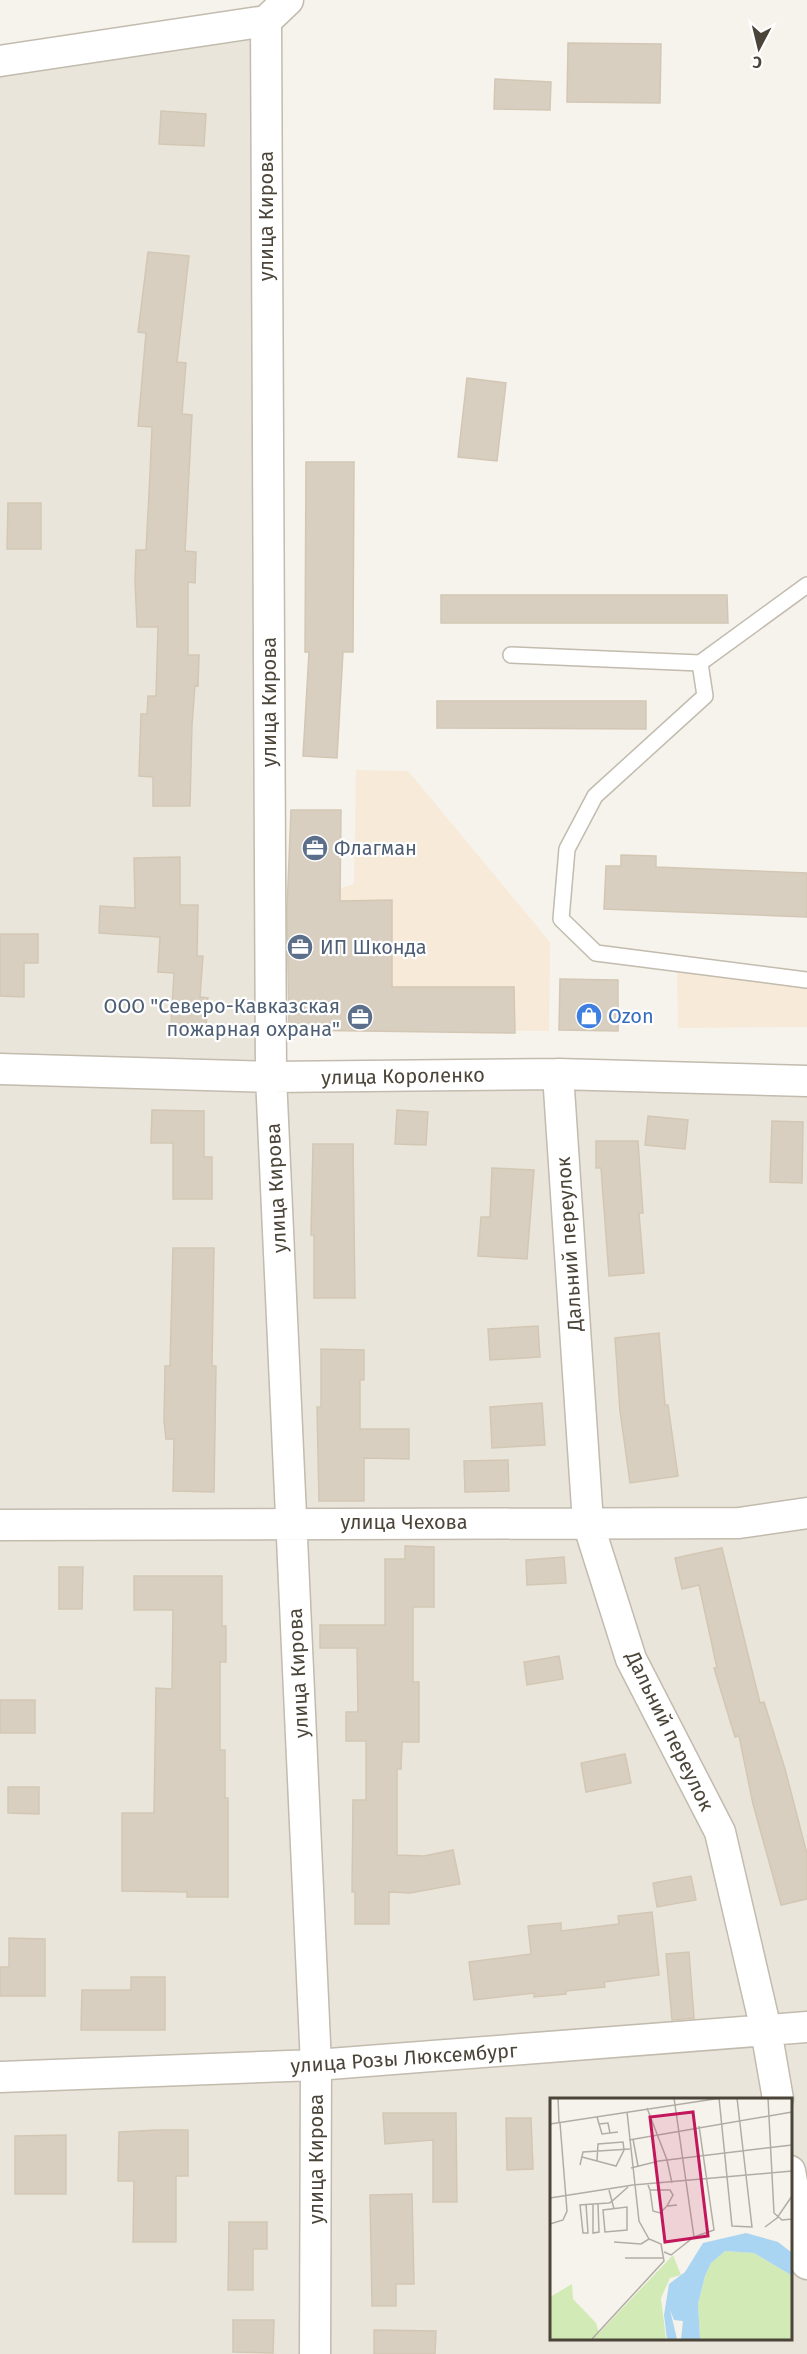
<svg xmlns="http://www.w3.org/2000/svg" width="807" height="2354" font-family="'Fira Sans',sans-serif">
<rect width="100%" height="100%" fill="#f6f3ec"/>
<path fill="#eae5da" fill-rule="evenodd" d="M 266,21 L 271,1077 L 807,1081 L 807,2354 L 0,2354 L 0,61 ZM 552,2099 L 790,2099 L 790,2338 L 552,2338 Z"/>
<path fill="#f7ead8" d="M 356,770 L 408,771 L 550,942 L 549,1031 L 289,1030 L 289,994 L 328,892 L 354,884 Z
M 807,971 L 807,1027 L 678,1028 L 677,972 Z"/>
<path fill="#d8cfc1" stroke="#d3c7b4" stroke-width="1.5" d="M 568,43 L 661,44 L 660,103 L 567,102 Z
M 495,79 L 551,82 L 550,110 L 494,109 Z
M 161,111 L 206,114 L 204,146 L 159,144 Z
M 148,252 L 189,256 L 177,362 L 186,363 L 182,414 L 192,415 L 185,551 L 196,552 L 195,583 L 188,582 L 188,655 L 199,655 L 198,686 L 195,685 L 192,725 L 190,806 L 153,806 L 153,777 L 139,776 L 141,714 L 147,714 L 148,696 L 156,696 L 158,627 L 137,627 L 135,581 L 136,550 L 146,550 L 150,474 L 152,427 L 138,426 L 146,333 L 138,332 Z
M 467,378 L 506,383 L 497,461 L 458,457 Z
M 306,462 L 354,462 L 353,652 L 343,652 L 337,758 L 303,756 L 309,652 L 305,652 Z
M 8,503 L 41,503 L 41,549 L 7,549 Z
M 441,595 L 727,595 L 728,623 L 441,623 Z
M 437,701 L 646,701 L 646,729 L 437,728 Z
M 291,810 L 341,810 L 340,901 L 392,900 L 392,987 L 514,987 L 515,1033 L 289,1030 L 287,909 Z
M 621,855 L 656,856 L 656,867 L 807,873 L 807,917 L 604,909 L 606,866 L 621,866 Z
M 180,857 L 180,905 L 198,905 L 197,956 L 203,956 L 200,997 L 208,998 L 206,1027 L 171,1024 L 174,973 L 158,972 L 160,937 L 99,933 L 100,906 L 135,908 L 134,858 Z
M 0,934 L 38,934 L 38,963 L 24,963 L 24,997 L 0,996 Z
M 560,979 L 618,980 L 618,1031 L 559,1030 Z
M 152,1110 L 204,1111 L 204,1157 L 212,1157 L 212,1199 L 173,1199 L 173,1143 L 151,1143 Z
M 397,1110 L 428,1112 L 426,1145 L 395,1144 Z
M 648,1116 L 688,1120 L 685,1149 L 645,1145 Z
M 772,1121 L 803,1122 L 802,1183 L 770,1182 Z
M 596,1141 L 638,1141 L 643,1213 L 639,1213 L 644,1273 L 609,1276 L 601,1168 L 596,1168 Z
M 313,1144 L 353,1144 L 355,1298 L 314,1298 L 314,1235 L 311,1235 Z
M 492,1168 L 534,1170 L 527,1259 L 478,1256 L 481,1217 L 490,1217 Z
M 173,1248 L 214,1248 L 212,1366 L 216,1366 L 214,1492 L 173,1491 L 174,1439 L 166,1439 L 164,1421 L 165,1366 L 170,1366 Z
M 538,1326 L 540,1357 L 490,1360 L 488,1329 Z
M 659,1333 L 665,1405 L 668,1405 L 678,1476 L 630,1483 L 620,1411 L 615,1338 Z
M 321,1349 L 364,1350 L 364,1380 L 360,1380 L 360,1429 L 409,1429 L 409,1459 L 364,1458 L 364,1501 L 319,1501 L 317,1407 L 321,1407 Z
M 542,1403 L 545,1445 L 492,1448 L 490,1407 Z
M 508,1460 L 509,1491 L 465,1492 L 464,1461 Z
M 405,1546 L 434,1547 L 434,1607 L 413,1607 L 413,1682 L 419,1682 L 419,1742 L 402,1742 L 401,1769 L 397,1769 L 397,1855 L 424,1856 L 453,1850 L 460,1884 L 410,1893 L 389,1892 L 389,1924 L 355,1924 L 355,1892 L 352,1892 L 353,1800 L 366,1800 L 366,1741 L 346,1741 L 346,1712 L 358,1712 L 357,1648 L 320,1648 L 320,1625 L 385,1625 L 385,1559 L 405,1559 Z
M 722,1548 L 760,1703 L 764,1702 L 785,1769 L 807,1854 L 807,1899 L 781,1905 L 753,1804 L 739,1736 L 735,1737 L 714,1668 L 717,1668 L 699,1585 L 682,1589 L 675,1558 Z
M 564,1557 L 566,1583 L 527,1585 L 526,1560 Z
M 59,1567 L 83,1567 L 82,1609 L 59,1609 Z
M 134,1576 L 222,1576 L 222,1626 L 226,1626 L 226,1662 L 220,1662 L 220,1750 L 225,1750 L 225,1798 L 228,1798 L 228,1897 L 187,1897 L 187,1892 L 122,1891 L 122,1813 L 154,1813 L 156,1688 L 172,1689 L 173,1610 L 134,1610 Z
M 559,1656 L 563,1679 L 527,1685 L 524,1662 Z
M 0,1700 L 35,1700 L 35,1733 L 0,1733 Z
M 625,1754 L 631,1783 L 586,1792 L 581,1763 Z
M 8,1787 L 39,1787 L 39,1814 L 8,1813 Z
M 691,1876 L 696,1900 L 657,1907 L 653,1883 Z
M 652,1912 L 659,1975 L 604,1982 L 605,1987 L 566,1991 L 566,1994 L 534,1997 L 534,1993 L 474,2000 L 469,1962 L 531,1954 L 528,1926 L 561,1923 L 561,1931 L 619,1924 L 618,1916 Z
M 9,1938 L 45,1939 L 45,1996 L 0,1996 L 0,1967 L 9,1967 Z
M 689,1952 L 694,2018 L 672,2020 L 666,1954 Z
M 131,1977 L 165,1977 L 165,2030 L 81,2030 L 82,1990 L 131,1990 Z
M 383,2113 L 456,2113 L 457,2202 L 433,2202 L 433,2140 L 385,2144 Z
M 506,2118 L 531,2118 L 533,2169 L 507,2170 Z
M 157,2130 L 188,2130 L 188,2176 L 176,2176 L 176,2242 L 133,2242 L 134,2181 L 118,2181 L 119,2132 Z
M 66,2135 L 66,2194 L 15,2194 L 15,2136 Z
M 412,2194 L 414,2284 L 396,2284 L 396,2306 L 372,2306 L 370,2195 Z
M 229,2222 L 267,2222 L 267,2249 L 253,2249 L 253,2290 L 228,2290 Z
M 233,2320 L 274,2320 L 273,2353 L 233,2352 Z
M 374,2330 L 436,2331 L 435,2354 L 374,2354 Z"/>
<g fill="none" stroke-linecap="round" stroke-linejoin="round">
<defs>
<path id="service" d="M 511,655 L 700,663 L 705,696 L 595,796 L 567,849 L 561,919 L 596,953 L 807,980
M 700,663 L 807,585"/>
<path id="minor" d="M 266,21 L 271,1077 L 316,2065 L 315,2354
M 0,61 L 266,21 L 288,0
M 0,1069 L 271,1077 L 558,1074 L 807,1081
M 558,1074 L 588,1523 L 631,1659 L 720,1832 L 766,2030 L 778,2099
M 0,1525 L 739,1523 L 807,1513
M 0,2077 L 316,2065 L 807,2027
M 790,2171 L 807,2264"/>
</defs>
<use href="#service" stroke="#c2bbae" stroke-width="18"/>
<use href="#minor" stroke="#c2bbae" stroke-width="33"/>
<use href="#service" stroke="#fff" stroke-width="15"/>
<use href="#minor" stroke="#fff" stroke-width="30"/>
</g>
<defs>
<symbol id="office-disc" viewBox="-11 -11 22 22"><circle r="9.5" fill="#5c6f8a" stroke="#fff"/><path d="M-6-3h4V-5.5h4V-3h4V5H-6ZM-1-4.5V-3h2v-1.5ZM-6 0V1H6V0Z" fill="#fff"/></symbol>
<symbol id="shop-disc" viewBox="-11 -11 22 22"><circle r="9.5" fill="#3f7fe0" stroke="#fff"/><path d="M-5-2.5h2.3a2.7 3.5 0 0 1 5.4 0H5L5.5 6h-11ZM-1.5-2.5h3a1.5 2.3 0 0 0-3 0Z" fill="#fff"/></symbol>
</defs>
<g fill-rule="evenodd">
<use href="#office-disc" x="300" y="833" width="30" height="30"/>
<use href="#office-disc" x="285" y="932" width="30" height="30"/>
<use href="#shop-disc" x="574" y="1001" width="30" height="30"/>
<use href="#office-disc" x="345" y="1002" width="30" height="30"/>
</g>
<g text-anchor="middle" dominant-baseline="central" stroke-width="4.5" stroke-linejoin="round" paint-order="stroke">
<g font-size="20" fill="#4b4439" stroke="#fff">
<text transform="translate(266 216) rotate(-90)">улица Кирова</text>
<text transform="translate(269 702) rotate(-90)">улица Кирова</text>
<text transform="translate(403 1076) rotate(-1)">улица Короленко</text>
<text transform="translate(276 1188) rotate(-93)">улица Кирова</text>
<text transform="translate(569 1244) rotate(-94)">Дальний переулок</text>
<text x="404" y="1522">улица Чехова</text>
<text transform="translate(298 1673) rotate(-93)">улица Кирова</text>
<text transform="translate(670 1731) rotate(64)">Дальний переулок</text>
<text transform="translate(404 2058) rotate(-4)">улица Розы Люксембург</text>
<text transform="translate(316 2159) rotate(-90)">улица Кирова</text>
</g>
<g font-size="20" fill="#4e5e75" stroke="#fff" text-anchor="start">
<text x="334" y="848">Флагман</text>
<text x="320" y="947">ИП Шконда</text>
<text x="340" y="1006" text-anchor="end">ООО "Северо-Кавказская<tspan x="340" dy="23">пожарная охрана"</tspan></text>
</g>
<g font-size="20" fill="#366cbe" stroke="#fff" text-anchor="start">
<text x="608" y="1016">Ozon</text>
</g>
</g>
<g transform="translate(550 2098)">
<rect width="242" height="242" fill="#f6f3ec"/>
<path d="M 175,153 L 204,155 L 241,177 L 241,241 L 150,241 L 148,206 L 155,178 L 161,165 ZM 123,157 L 131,177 L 120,180 L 111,200 L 116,241 L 0,241 L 0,199 L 22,186 L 23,201 L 46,225 L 49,235 Z" fill="#d2eab5"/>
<path d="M 196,135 L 228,144 L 241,154 L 241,177 L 204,155 L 175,153 L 161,165 L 155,178 L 148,206 L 150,241 L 131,241 L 133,223 L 124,222 L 120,212 L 127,241 L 117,241 L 114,217 L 119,186 L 135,174 L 153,145 Z" fill="#a9d4f2"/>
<path fill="none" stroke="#b2ada4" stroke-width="1.5" d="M 8,0 L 9,24M 124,0 L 144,139M 169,0 L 182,128 L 202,129 L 187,0M 218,0 L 224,115 L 232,122 L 242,121M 97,10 L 117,62 L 122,85M 47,19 L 52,36 L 68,34M 0,26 L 171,0M 49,26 L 58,25 L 60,35M 83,41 L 88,68M 79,42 L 242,14M 32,59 L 47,63 L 66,68 L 74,52 L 73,44 L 48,46 L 47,63M 30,67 L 33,54 L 80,51M 81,70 L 109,63 L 242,47M 98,87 L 100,92 L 120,92 L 123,97 L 117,108 L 127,107M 59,92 L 64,111M 100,92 L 103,113 L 110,115 L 117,108M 0,100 L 83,87 L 242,73M 36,106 L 38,135 L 33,135 L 30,107 L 43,106 L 59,105 L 61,104 L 78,89M 43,106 L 43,135 L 49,134 L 48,106M 77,109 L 77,132 L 55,134 L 53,112 ZM 0,126 L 13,122 L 17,113 L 10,25M 215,129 L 227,120 L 242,98M 64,144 L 91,146 L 99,141M 114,154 L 121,157 L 144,139 L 164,132 L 149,28M 75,160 L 114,160M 42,241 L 114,163 L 111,146 L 99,141 L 89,123 L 77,14"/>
<path fill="#c2185b" fill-opacity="0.15" stroke="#c2185b" stroke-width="3" d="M 143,14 L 158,138 L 115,144 L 100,19 Z"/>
<rect width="242" height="242" fill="none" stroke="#4b4439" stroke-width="3"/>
</g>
<g transform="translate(759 48) rotate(187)" stroke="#ffffff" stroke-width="4.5" paint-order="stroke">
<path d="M0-4.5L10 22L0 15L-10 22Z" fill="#4b4439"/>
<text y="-9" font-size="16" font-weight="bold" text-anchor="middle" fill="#4b4439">С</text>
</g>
</svg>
